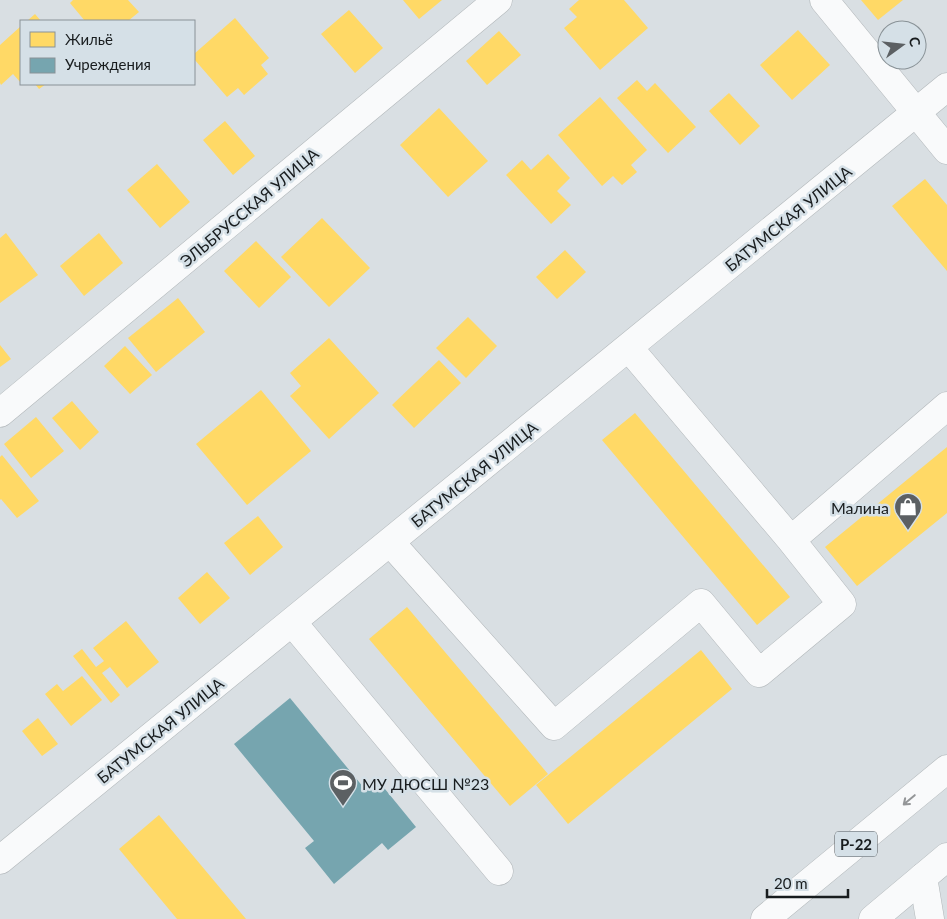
<svg xmlns="http://www.w3.org/2000/svg" width="947" height="919" font-family="Lato,sans-serif">
<rect width="100%" height="100%" fill="#d9dfe3"/>
<path fill="#ffd966" d="M 73,0 L 128,0 L 139,12 L 128,21 L 85,21 L 70,3 Z
M 403,0 L 442,0 L 419,19 Z
M 579,0 L 624,0 L 648,28 L 600,70 L 564,28 L 577,17 L 569,9 Z
M 861,0 L 903,0 L 878,20 Z
M 349,10 L 383,48 L 355,73 L 321,34 Z
M 35,14 L 41,21 L 27,21 Z
M 235,18 L 269,58 L 261,65 L 268,74 L 244,95 L 238,88 L 227,97 L 194,59 L 194,54 Z
M 21,26 L 21,83 L 13,74 L 1,85 L 0,83 L 0,45 Z
M 798,30 L 830,65 L 792,100 L 760,65 Z
M 499,31 L 521,55 L 487,85 L 466,61 Z
M 637,80 L 647,91 L 655,83 L 696,127 L 668,153 L 617,98 Z
M 35,84 L 46,84 L 39,89 Z
M 729,93 L 760,126 L 740,145 L 709,111 Z
M 600,97 L 647,150 L 631,165 L 637,172 L 622,185 L 613,176 L 602,186 L 558,135 Z
M 439,108 L 488,161 L 448,197 L 400,145 Z
M 225,121 L 255,156 L 233,175 L 203,140 Z
M 548,154 L 570,178 L 557,191 L 571,205 L 551,224 L 506,175 L 522,160 L 531,170 Z
M 157,164 L 190,202 L 160,228 L 127,190 Z
M 925,179 L 947,205 L 947,271 L 892,206 Z
M 322,218 L 370,268 L 329,307 L 281,257 Z
M 6,233 L 38,275 L 0,303 L 0,238 Z
M 99,233 L 123,263 L 84,296 L 60,266 Z
M 256,241 L 291,277 L 259,308 L 224,271 Z
M 565,250 L 586,272 L 557,299 L 536,277 Z
M 178,298 L 205,332 L 156,372 L 128,338 Z
M 468,317 L 497,346 L 466,378 L 436,348 Z
M 329,338 L 379,393 L 329,439 L 290,396 L 301,386 L 290,373 Z
M 0,345 L 11,359 L 0,367 Z
M 125,346 L 152,375 L 130,394 L 104,366 Z
M 439,360 L 461,383 L 414,428 L 392,405 Z
M 261,390 L 311,451 L 247,505 L 196,444 Z
M 72,401 L 99,432 L 80,450 L 52,418 Z
M 635,413 L 790,597 L 757,625 L 602,440 Z
M 36,417 L 64,451 L 31,478 L 4,444 Z
M 947,447 L 947,513 L 857,586 L 825,547 Z
M 2,455 L 39,501 L 17,518 L 1,499 L 0,500 L 0,457 Z
M 258,516 L 283,547 L 250,575 L 224,543 Z
M 207,572 L 230,598 L 200,624 L 178,598 Z
M 407,607 L 548,774 L 510,806 L 369,639 Z
M 126,621 L 159,662 L 127,688 L 110,667 L 102,673 L 120,695 L 111,703 L 73,656 L 82,649 L 96,667 L 104,661 L 93,648 Z
M 701,650 L 732,689 L 568,824 L 536,785 Z
M 82,676 L 102,700 L 71,726 L 45,694 L 57,684 L 63,691 Z
M 38,718 L 58,744 L 42,756 L 22,731 Z
M 159,815 L 246,919 L 177,919 L 119,849 Z"/>
<path fill="#76a5af" d="M 290,698 L 364,788 L 376,778 L 416,827 L 388,850 L 382,843 L 334,884 L 305,848 L 314,841 L 234,744 Z"/>
<g fill="none" stroke-linecap="round" stroke-linejoin="round">
<defs>
<path id="minor" d="M 824,0 L 947,150
M 629,348 L 791,540 L 947,406
M 0,413 L 498,0
M 390,542 L 554,726 L 701,603 L 759,673 L 842,604 L 791,540
M 292,622 L 499,871
M 0,860 L 947,87
M 923,877 L 930,919"/>
<path id="highway" d="M 765,919 L 947,769
M 873,919 L 947,857"/>
</defs>
<use href="#minor" stroke="#b2b7ba" stroke-width="29"/>
<use href="#highway" stroke="#b2b7ba" stroke-width="29"/>
<use href="#minor" stroke="#f9fafb" stroke-width="28"/>
<use href="#highway" stroke="#f9fafb" stroke-width="28"/>
</g>
<defs><path id="oneway-shaft" d="M-6 0H5M1.5-3L5.5 0L1.5 3" fill="none" stroke-width="1.6" stroke-linecap="round" stroke-linejoin="round" transform="scale(1.25)"/></defs>
<use stroke="#949698" href="#oneway-shaft" transform="translate(909 800) rotate(140)"/>
<defs>
<symbol id="shop-pin" viewBox="-11 -11 22 30"><path d="M0 17L-7.5 6A9.5 9.5 0 1 1 7.5 6Z" fill="#5c6063" stroke="#d5e0e7"/><path d="M-5-2.5h2.3a2.7 3.5 0 0 1 5.4 0H5L5.5 6h-11ZM-1.5-2.5h3a1.5 2.3 0 0 0-3 0Z" fill="#fff"/></symbol>
<symbol id="stadium-pin" viewBox="-11 -11 22 30"><path d="M0 17L-7.5 6A9.5 9.5 0 1 1 7.5 6Z" fill="#5c6063" stroke="#d5e0e7"/><path d="M0-5a6.5 5 0 1 0 0 10a6.5 5 0 1 0 0-10ZM-3.5-1.8h7v3.6h-7Z" fill="#fff"/></symbol>
</defs>
<g fill-rule="evenodd">
<use href="#shop-pin" x="892" y="491" width="32" height="43"/>
<use href="#stadium-pin" x="327" y="767" width="32" height="43"/>
</g>
<g text-anchor="middle" dominant-baseline="central" stroke-width="5" stroke-linejoin="round" paint-order="stroke">
<rect fill="#d5e0e7" stroke="#51575a" stroke-width="1" x="835" y="831.5" width="42" height="25" rx="4"/>
<g font-size="15" font-weight="bold" fill="#181c1e">
<text x="856" y="844">Р-22</text>
</g>
<g font-size="16" fill="#181c1e" stroke="#d5e0e7">
<text transform="translate(249 207) rotate(-40)">ЭЛЬБРУССКАЯ УЛИЦА</text>
<text transform="translate(788 218) rotate(-39)">БАТУМСКАЯ УЛИЦА</text>
<text transform="translate(474 474) rotate(-39)">БАТУМСКАЯ УЛИЦА</text>
<text transform="translate(160 730) rotate(-39)">БАТУМСКАЯ УЛИЦА</text>
</g>
<g font-size="16" fill="#181c1e" stroke="#d5e0e7" text-anchor="end">
<text x="889" y="507">Малина</text>
<text x="362" y="783" text-anchor="start">МУ ДЮСШ №23</text>
</g>
</g>
<rect x="20" y="20" width="175" height="65" fill="#d5e0e7" stroke="#899297"/>
<rect x="30" y="32" width="25" height="15" fill="#ffd966" stroke="#899297"/>
<text x="65" y="45" font-size="15" fill="#181c1e">Жильё</text>
<rect x="30" y="58" width="25" height="15" fill="#76a5af" stroke="#899297"/>
<text x="65" y="70" font-size="15" fill="#181c1e">Учреждения</text>
<g transform="translate(902 45) rotate(75)"><circle r="24" fill="#d5e0e7" stroke="#899297"/>
<path d="M0-4L9 19L0 12L-9 19Z" fill="#5c6063"/>
<text y="-8" font-size="14" font-weight="bold" text-anchor="middle" fill="#181c1e">С</text>
</g>
<path d="M767 889v8h81v-8" fill="none" stroke="#181c1e" stroke-width="2.5"/>
<text x="774" y="889" font-size="15" fill="#181c1e" stroke="#d5e0e7" stroke-width="4" paint-order="stroke">20 m</text>
</svg>
